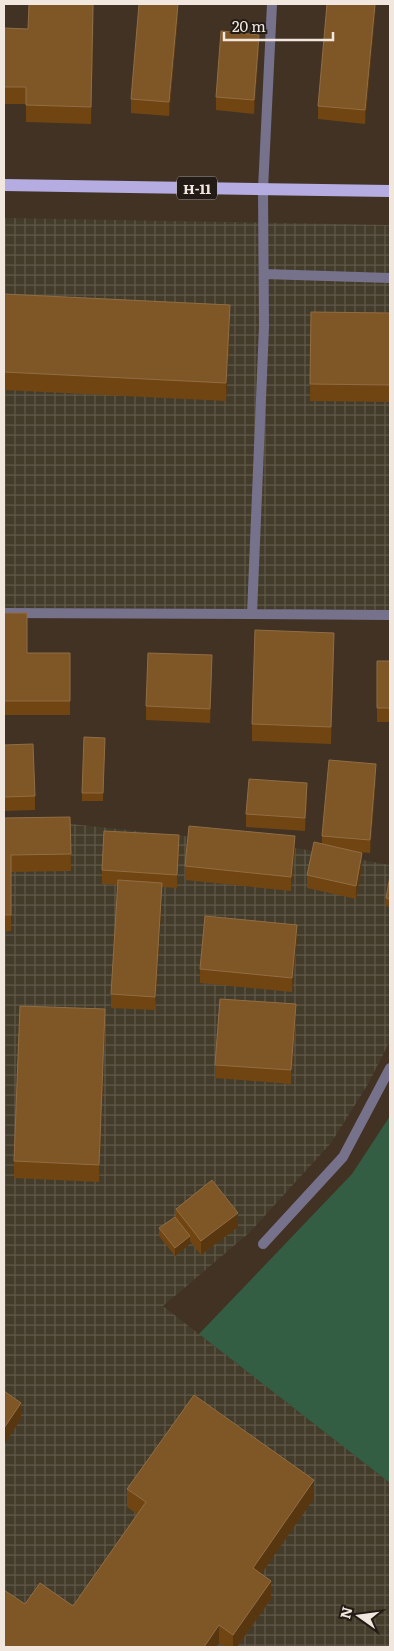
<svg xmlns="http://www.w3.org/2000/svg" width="394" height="1651" font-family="Literata,serif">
<defs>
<pattern id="industrial-grid" width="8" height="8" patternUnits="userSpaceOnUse" patternTransform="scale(1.25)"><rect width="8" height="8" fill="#443c2b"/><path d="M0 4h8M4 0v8" fill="none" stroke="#5f5849"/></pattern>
</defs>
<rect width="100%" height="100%" fill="#423224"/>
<path fill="url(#industrial-grid)" d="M 4,218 L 390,225 L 390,610 L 4,608 Z
M 71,824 L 296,848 L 390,865 L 390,1041 L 368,1084 L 331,1143 L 249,1233 L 163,1306 L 390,1483 L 390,1647 L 4,1647 L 4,825 Z"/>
<path fill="#345e44" d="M 390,1116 L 390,1483 L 199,1334 L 352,1174 Z"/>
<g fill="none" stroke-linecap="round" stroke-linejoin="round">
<path stroke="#76728c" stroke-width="10" d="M 263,189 L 264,327 L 252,614 L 390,615
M 264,274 L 390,278
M 4,613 L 252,614
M 263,1244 L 343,1157 L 390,1068"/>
<path stroke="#76728c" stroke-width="10" d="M 263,189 L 272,4"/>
<path stroke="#b5ade2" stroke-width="12" d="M 4,185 L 390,191"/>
</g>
<path fill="#714511" d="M 94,4 L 91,124 L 26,122 L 26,104 L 4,104 L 4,28 L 28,29 Z
M 376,4 L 365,124 L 318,119 L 318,106 Z
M 178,16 L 169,116 L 131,113 L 131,99 Z
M 259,48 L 254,114 L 216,110 L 216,97 Z
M 4,294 L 230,324 L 226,401 L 4,390 Z
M 311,312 L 390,313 L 390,402 L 310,401 Z
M 4,613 L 27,653 L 70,653 L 70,715 L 4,715 Z
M 334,649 L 331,744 L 252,741 L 252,724 Z
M 377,661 L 390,661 L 390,722 L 377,722 Z
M 212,669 L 210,723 L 146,720 L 146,706 Z
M 105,738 L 103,801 L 82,801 L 82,793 Z
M 4,745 L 35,796 L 35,810 L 4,811 Z
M 376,777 L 370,853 L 358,852 L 362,867 L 356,899 L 307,888 L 307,875 L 322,844 L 322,836 Z
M 307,797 L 305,831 L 246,827 L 246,814 Z
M 70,817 L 71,871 L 11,872 L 11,931 L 4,932 L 4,818 Z
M 179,849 L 177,888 L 162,887 L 155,1010 L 111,1008 L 111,994 L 118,885 L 102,884 L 102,870 Z
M 295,850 L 291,891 L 185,880 L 185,866 Z
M 390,876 L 390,907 L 386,906 L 386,898 Z
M 297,939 L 292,992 L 200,983 L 200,969 Z
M 296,1017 L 291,1084 L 215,1078 L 215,1065 Z
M 105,1026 L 99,1182 L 14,1178 L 14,1161 Z
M 176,1209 L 238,1227 L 201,1255 L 190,1241 L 190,1244 L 175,1256 L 159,1236 L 159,1228 L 176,1218 Z
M 127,1489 L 314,1498 L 261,1574 L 271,1599 L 237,1647 L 225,1647 L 219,1643 L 216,1647 L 4,1647 L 25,1604 L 73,1606 L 137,1514 L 127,1507 Z"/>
<path fill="#583610" d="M 93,4 L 94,4 L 91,124 L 91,107 Z
M 178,4 L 178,16 L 169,116 L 169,102 Z
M 375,4 L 376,4 L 376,7 L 365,124 L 365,110 Z
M 259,35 L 259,48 L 254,114 L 254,100 Z
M 230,305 L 230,324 L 226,401 L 226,383 Z
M 334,633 L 334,649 L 331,744 L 331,727 Z
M 212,655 L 212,669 L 210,723 L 210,709 Z
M 376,764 L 376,777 L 370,853 L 370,840 Z
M 307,783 L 307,797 L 305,831 L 305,818 Z
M 179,835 L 179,849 L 177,888 L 177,875 Z
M 295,836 L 295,850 L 291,891 L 291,877 Z
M 362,853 L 362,867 L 356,899 L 356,886 Z
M 162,883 L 162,897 L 155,1010 L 155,997 Z
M 297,925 L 297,939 L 292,992 L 292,978 Z
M 296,1004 L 296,1017 L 291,1084 L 291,1070 Z
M 105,1009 L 105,1026 L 99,1182 L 99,1165 Z
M 238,1213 L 238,1227 L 201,1255 L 201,1241 Z
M 190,1236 L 190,1244 L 175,1256 L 175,1248 Z
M 21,1403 L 21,1419 L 4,1445 L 4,1428 Z
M 314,1480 L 314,1498 L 253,1586 L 253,1568 Z
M 271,1581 L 271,1599 L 237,1647 L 233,1647 L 233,1635 Z
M 219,1625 L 219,1643 L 216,1647 L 204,1647 Z"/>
<path fill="#7f5727" stroke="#916d44" d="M 29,4 L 93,4 L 91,107 L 26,105 L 26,87 L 4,87 L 4,28 L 28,29 Z
M 139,4 L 178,4 L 169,102 L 131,99 Z
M 327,4 L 375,4 L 365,110 L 318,106 Z
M 221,31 L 259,35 L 254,100 L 216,97 Z
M 4,294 L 230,305 L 226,383 L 4,372 Z
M 311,312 L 390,313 L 390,385 L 310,384 Z
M 4,613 L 27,613 L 27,653 L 70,653 L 70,701 L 4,701 Z
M 255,630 L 334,633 L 331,727 L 252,724 Z
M 148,653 L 212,655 L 210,709 L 146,706 Z
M 377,661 L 390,661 L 390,708 L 377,708 Z
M 84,737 L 105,738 L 103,793 L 82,793 Z
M 33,744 L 35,796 L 4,797 L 4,745 Z
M 329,760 L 376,764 L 370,840 L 322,836 Z
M 249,779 L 307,783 L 305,818 L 246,814 Z
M 70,817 L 71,854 L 11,855 L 11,915 L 4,915 L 4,818 Z
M 189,826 L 295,836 L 291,877 L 185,866 Z
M 104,831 L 179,835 L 177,875 L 102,870 Z
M 314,842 L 362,853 L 356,886 L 307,875 Z
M 390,876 L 390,899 L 386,898 Z
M 118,880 L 162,883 L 155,997 L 111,994 Z
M 205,916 L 297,925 L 292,978 L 200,969 Z
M 220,999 L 296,1004 L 291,1070 L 215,1065 Z
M 20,1006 L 105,1009 L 99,1165 L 14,1161 Z
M 212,1180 L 238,1213 L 201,1241 L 176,1209 Z
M 175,1217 L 190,1236 L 175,1248 L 159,1228 Z
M 4,1391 L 21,1403 L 4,1428 Z
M 194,1395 L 314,1480 L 253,1568 L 271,1581 L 233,1635 L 219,1625 L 204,1647 L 4,1647 L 4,1590 L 25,1604 L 40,1583 L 73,1606 L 146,1502 L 127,1489 Z"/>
<g text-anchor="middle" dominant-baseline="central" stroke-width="4.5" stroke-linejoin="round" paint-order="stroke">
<rect fill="#231b15" stroke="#b4aaa2" stroke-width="1" x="177" y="176.5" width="40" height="23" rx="4"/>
<g font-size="14" font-weight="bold" fill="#f2e7de">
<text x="197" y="188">Н-11</text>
</g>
</g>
<rect width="394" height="1651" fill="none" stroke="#f2e7de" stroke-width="10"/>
<g transform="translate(359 1616) rotate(284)" stroke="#231b15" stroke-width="4" paint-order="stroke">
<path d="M0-4L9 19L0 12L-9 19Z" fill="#f2e7de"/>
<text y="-8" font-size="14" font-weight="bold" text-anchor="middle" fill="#f2e7de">N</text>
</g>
<path d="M224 32v8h109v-8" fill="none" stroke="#f2e7de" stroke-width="2.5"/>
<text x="232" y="32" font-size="15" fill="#f2e7de" stroke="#231b15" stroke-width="4" paint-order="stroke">20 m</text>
</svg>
